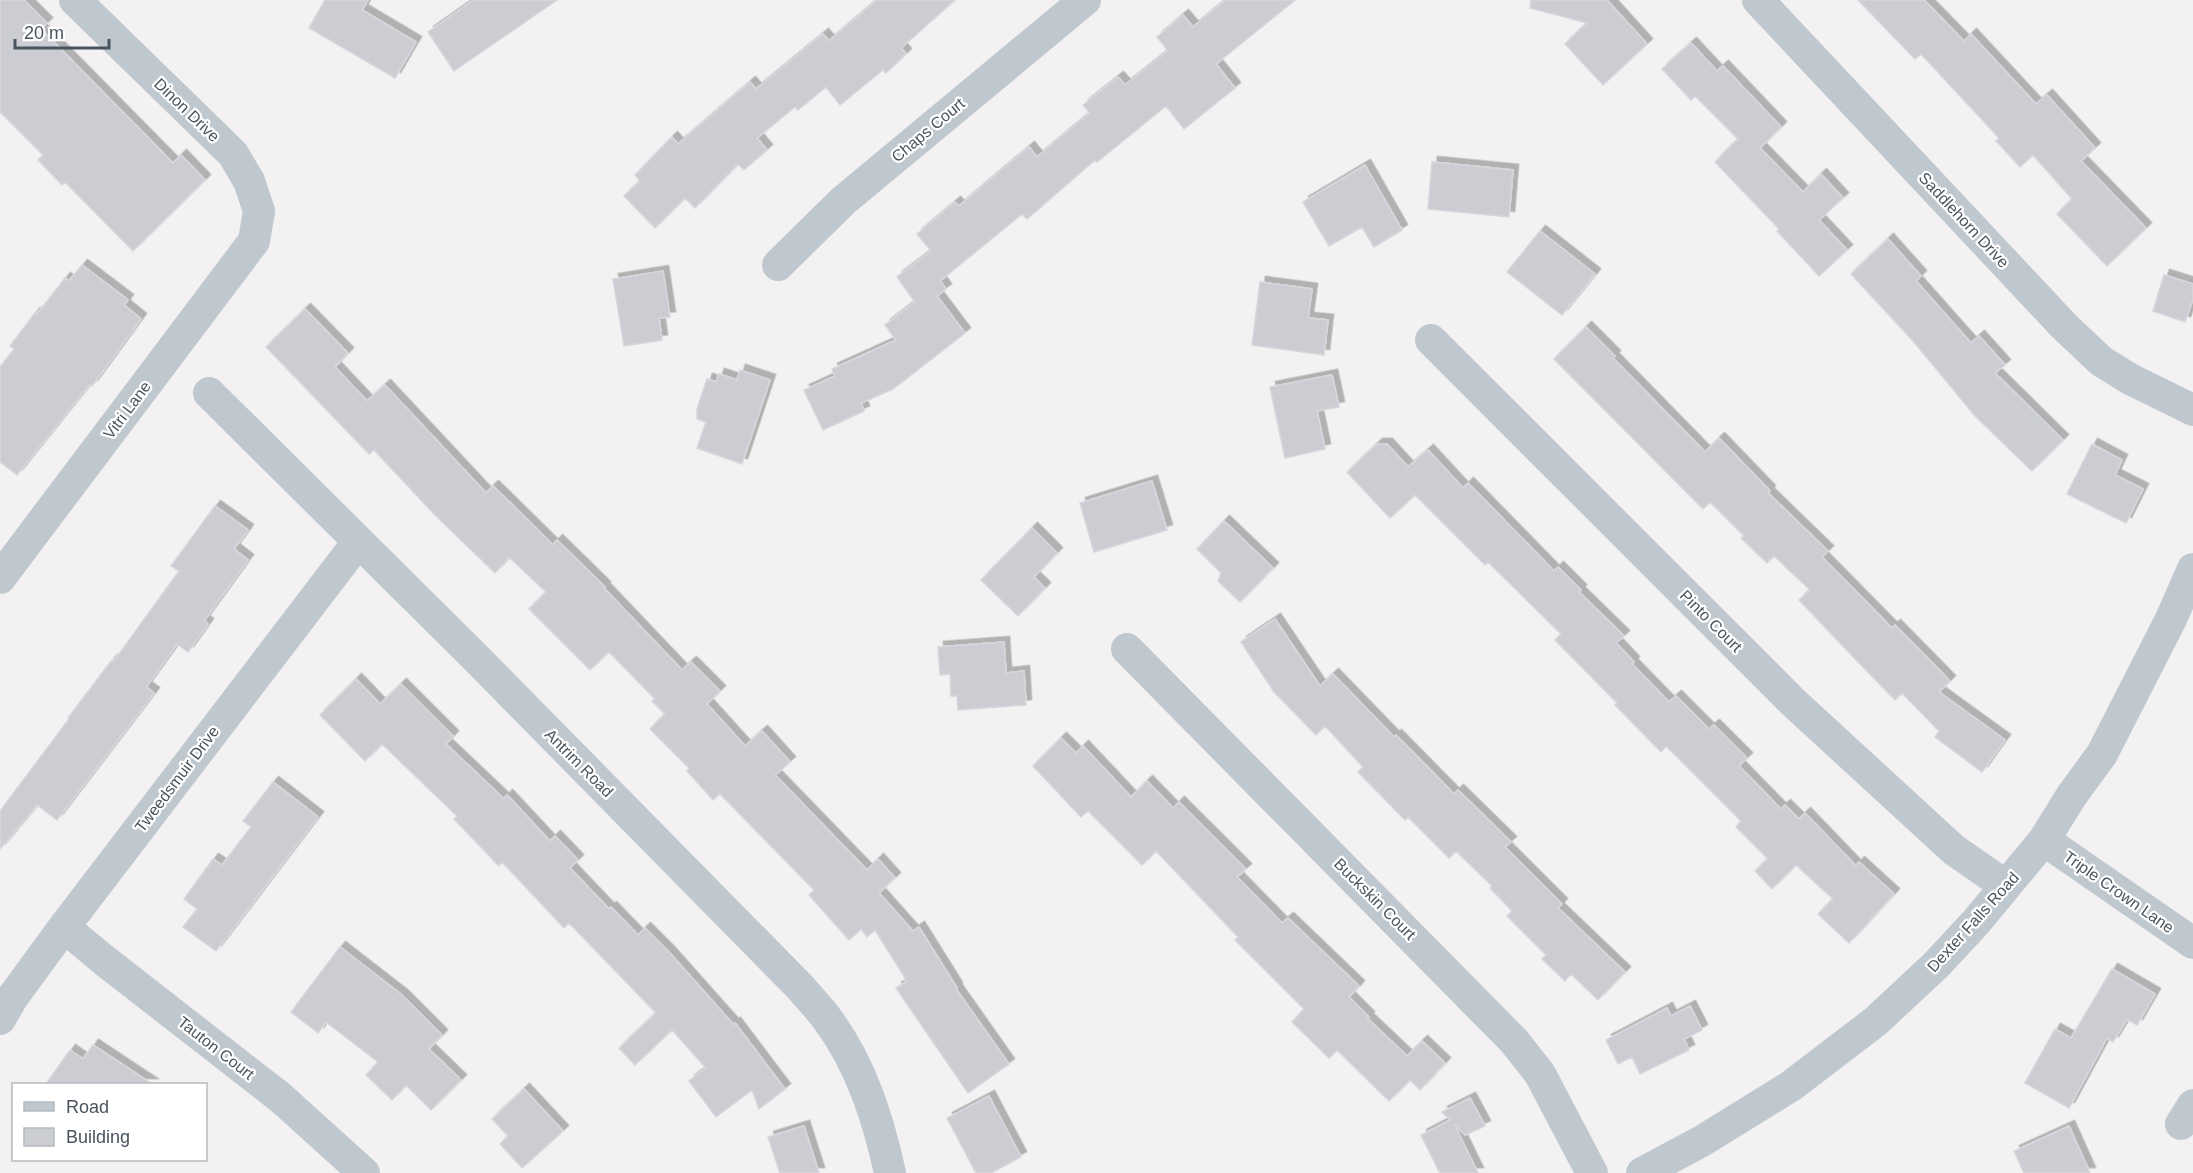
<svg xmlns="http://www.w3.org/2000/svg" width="2193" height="1173" font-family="Helvetica,sans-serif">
<defs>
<filter id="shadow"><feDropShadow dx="5.5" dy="-5.5" stdDeviation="0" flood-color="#0004"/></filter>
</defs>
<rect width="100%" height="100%" fill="#f3f1f1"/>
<path fill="#cbcdd3" stroke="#d6d7dc" stroke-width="1.5" filter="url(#shadow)" d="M 0,0 L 24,0 L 47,23 L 41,29 L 173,163 L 181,155 L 205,180 L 133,251 L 65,182 L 62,185 L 38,160 L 43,155 L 0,112 Z
M 325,0 L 368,0 L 362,10 L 416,42 L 395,78 L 309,28 Z
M 474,0 L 557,0 L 454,71 L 428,32 Z
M 877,0 L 955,0 L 901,48 L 906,54 L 886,73 L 883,70 L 840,105 L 826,87 L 798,110 L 795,107 L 757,138 L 767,150 L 744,170 L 738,164 L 695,208 L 685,198 L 655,228 L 624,196 L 640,181 L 635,175 L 672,137 L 678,144 L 750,82 L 756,89 L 823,34 L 829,41 Z
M 1226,0 L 1295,0 L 1216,64 L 1235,88 L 1184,129 L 1166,106 L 1097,162 L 1095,160 L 1027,219 L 1022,214 L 940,281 L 946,289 L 937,296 L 965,333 L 893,389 L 861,403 L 864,411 L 823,430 L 804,390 L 835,376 L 832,369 L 896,340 L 885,325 L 915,302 L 897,277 L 931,251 L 917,234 L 955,202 L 959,206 L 1029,147 L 1037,157 L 1090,113 L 1083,105 L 1118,77 L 1125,85 L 1168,51 L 1157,37 L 1183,15 L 1193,27 Z
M 1531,0 L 1607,0 L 1647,44 L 1603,85 L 1565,44 L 1587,23 L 1530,8 Z
M 1858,0 L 1924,0 L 1964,41 L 1971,34 L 2036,104 L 2047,95 L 2095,148 L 2081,161 L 2146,228 L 2107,266 L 2057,214 L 2072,199 L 2033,155 L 2020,167 L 1996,141 L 1999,138 L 1921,54 L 1915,59 Z
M 1691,43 L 1717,71 L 1723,66 L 1781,127 L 1760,148 L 1803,192 L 1821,174 L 1843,198 L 1819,220 L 1847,250 L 1819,276 L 1777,231 L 1779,229 L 1715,162 L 1738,139 L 1695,96 L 1691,100 L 1662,69 Z
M 1432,162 L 1513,170 L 1509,217 L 1428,209 Z
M 1365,165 L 1402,230 L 1374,247 L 1362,227 L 1329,246 L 1303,202 Z
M 1540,231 L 1595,274 L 1562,315 L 1507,272 Z
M 1888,239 L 1921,276 L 1916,281 L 1971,343 L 1979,336 L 2005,365 L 1995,373 L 2063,440 L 2032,471 L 1976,417 L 1913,341 L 1851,274 Z
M 82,265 L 128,300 L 124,305 L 141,319 L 92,386 L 89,385 L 17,475 L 0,462 L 0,367 L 14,349 L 10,346 L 35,313 L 37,314 L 65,278 L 69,281 Z
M 663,271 L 670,317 L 659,318 L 662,340 L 624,346 L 613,279 Z
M 2164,275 L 2193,284 L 2193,299 L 2185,322 L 2153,311 Z
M 1260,282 L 1312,289 L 1308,318 L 1328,320 L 1324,355 L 1252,345 Z
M 305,309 L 348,353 L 335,367 L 367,401 L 385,385 L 486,493 L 493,486 L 553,545 L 557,540 L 605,587 L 604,588 L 682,670 L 691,662 L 720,691 L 707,704 L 745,746 L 762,731 L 790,762 L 775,775 L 867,870 L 878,859 L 895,878 L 879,893 L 913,931 L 919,927 L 957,988 L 956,989 L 1009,1064 L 968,1093 L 896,988 L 907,981 L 875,930 L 867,937 L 861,929 L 849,940 L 809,895 L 814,890 L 720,794 L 713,800 L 687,771 L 689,768 L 650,729 L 665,714 L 652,701 L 655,699 L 609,652 L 590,670 L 529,609 L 546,592 L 509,557 L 495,573 L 434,514 L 374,450 L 369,454 L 266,347 Z
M 1586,327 L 1615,356 L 1613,358 L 1705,452 L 1719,438 L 1770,491 L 1768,493 L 1828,551 L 1822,557 L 1892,628 L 1895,625 L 1950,681 L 1939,692 L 2005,740 L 1982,772 L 1935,737 L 1939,731 L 1902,693 L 1895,700 L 1858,662 L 1799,600 L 1810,590 L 1774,556 L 1767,563 L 1741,538 L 1744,536 L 1710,502 L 1703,509 L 1554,359 Z
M 740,370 L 770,380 L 742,464 L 697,448 L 706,422 L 697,419 L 697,409 L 707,379 L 716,382 L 719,374 L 737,380 Z
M 1332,375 L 1339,407 L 1317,411 L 1325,449 L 1285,458 L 1270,387 Z
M 1377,444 L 1387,444 L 1408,467 L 1428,450 L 1463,488 L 1468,483 L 1554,571 L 1558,567 L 1581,590 L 1579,592 L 1624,636 L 1616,643 L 1634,662 L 1632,664 L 1669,702 L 1676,696 L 1709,729 L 1714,725 L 1747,758 L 1739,766 L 1781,809 L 1785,805 L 1799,819 L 1805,813 L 1856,866 L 1859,862 L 1894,894 L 1849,943 L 1818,914 L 1833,899 L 1796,865 L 1772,889 L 1755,871 L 1768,859 L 1736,827 L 1741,821 L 1666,746 L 1661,752 L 1615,705 L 1617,703 L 1555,640 L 1561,634 L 1488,562 L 1485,565 L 1415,495 L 1390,518 L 1347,472 Z
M 2092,444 L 2122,460 L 2115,475 L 2143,489 L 2126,523 L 2067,494 Z
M 1152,481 L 1167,530 L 1094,552 L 1080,503 Z
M 215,506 L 248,530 L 234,549 L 248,560 L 204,621 L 208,624 L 188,652 L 177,644 L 146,687 L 154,693 L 57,820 L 37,805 L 0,849 L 0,811 L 69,719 L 68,718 L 112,660 L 114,661 L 179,571 L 171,566 Z
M 1224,521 L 1273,568 L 1240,602 L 1218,581 L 1221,573 L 1197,549 Z
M 1032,528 L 1057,553 L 1034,577 L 1045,588 L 1018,616 L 981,580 Z
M 1275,619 L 1320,686 L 1333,674 L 1394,737 L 1396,735 L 1454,794 L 1458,790 L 1511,842 L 1505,847 L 1562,904 L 1558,908 L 1625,972 L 1598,1000 L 1571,974 L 1565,981 L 1542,959 L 1546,955 L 1507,916 L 1512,911 L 1490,888 L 1492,886 L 1456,851 L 1449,858 L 1408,817 L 1405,820 L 1358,772 L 1363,767 L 1325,726 L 1316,735 L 1274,692 L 1241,642 Z
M 1004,642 L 1006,673 L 1024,671 L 1026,705 L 958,710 L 957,696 L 951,696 L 950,674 L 940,675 L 938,647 Z
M 356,679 L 380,704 L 401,684 L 453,736 L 446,744 L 504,799 L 507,795 L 550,841 L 555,836 L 578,860 L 570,868 L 609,909 L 611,907 L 638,935 L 645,928 L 668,951 L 733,1024 L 735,1023 L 785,1089 L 759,1109 L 752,1090 L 716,1117 L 689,1081 L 706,1068 L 672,1030 L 635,1065 L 619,1048 L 656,1013 L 569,923 L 564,928 L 502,862 L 499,866 L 454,819 L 457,816 L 382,744 L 365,761 L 320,715 Z
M 1061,738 L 1076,753 L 1083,746 L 1131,797 L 1147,781 L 1173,808 L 1179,802 L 1246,869 L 1237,877 L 1282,923 L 1288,918 L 1359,986 L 1349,997 L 1369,1017 L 1367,1018 L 1407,1056 L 1422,1041 L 1445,1063 L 1420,1090 L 1410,1080 L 1389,1101 L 1337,1050 L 1329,1058 L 1292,1022 L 1304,1009 L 1235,940 L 1238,937 L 1156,851 L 1142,865 L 1088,811 L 1081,817 L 1033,766 Z
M 273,782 L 318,817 L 216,951 L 183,927 L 197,909 L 184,899 L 213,859 L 222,865 L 251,827 L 243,821 Z
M 340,947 L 402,995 L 442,1035 L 429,1049 L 461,1080 L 431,1110 L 406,1085 L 392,1100 L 366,1075 L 378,1062 L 326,1022 L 318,1033 L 291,1012 Z
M 2112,969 L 2155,994 L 2137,1025 L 2127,1019 L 2113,1042 L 2107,1038 L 2069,1108 L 2025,1083 L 2055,1029 L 2071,1038 Z
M 1690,1006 L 1702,1030 L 1684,1039 L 1689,1050 L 1640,1074 L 1632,1057 L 1618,1064 L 1606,1040 L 1667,1008 L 1671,1016 Z
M 93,1045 L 152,1084 L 46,1084 L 70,1050 L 83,1059 Z
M 524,1089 L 563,1131 L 522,1168 L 500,1144 L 508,1136 L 492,1119 Z
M 989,1096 L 1021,1157 L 991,1173 L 976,1173 L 947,1118 Z
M 1470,1098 L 1485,1126 L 1465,1135 L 1454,1124 L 1478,1173 L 1440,1173 L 1421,1135 L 1450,1120 L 1442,1112 Z
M 804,1126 L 819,1173 L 780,1173 L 768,1137 Z
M 2069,1126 L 2090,1173 L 2024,1173 L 2014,1151 Z"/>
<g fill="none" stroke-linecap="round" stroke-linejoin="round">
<path stroke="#c0c8cf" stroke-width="32" d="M 1758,0 L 2064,326 L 2101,361 L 2130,379 L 2193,410
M 778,265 L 843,201 L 1085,0
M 1431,340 L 1794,703 L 1954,850 L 2006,886
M 209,393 L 477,659 L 801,988 C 810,999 820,1009 828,1020 C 861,1065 878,1118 890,1173
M 0,578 L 254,241 L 259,211 L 249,181 L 233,154 L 75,0
M 1127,649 L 1514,1041 L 1540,1074 L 1592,1173
M 2044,840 L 2193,943
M 64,927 L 105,961 L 281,1098 L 364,1173
M 0,1019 L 12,998 L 64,927 L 358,542
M 2181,1124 L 2193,1105
M 1642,1173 L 1702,1141 L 1791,1086 L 1876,1021 L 1936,965 L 1976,922 L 2044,840 L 2072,795 L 2102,754 L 2171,619 L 2193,569"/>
</g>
<g text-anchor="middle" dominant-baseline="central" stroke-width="4.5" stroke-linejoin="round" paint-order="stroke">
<g font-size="16" fill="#4a545e" stroke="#fff">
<text transform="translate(187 110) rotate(44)">Dinon Drive</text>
<text transform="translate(928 130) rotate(-40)">Chaps Court</text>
<text transform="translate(1964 220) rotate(47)">Saddlehorn Drive</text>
<text transform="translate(127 410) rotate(-53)">Vitri Lane</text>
<text transform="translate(1711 621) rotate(45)">Pinto Court</text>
<text transform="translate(579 763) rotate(45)">Antrim Road</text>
<text transform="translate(177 779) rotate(-53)">Tweedsmuir Drive</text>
<text transform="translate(2119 892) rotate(35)">Triple Crown Lane</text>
<text transform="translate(1375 899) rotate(45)">Buckskin Court</text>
<text transform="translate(1973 922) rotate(-48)">Dexter Falls Road</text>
<text transform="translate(216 1048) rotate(38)">Tauton Court</text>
</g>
</g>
<rect x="12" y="1083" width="195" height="78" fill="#ffffff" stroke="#b7bbbf" stroke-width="1.5"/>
<rect x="24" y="1102" width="30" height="9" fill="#c0c8cf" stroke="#b7bbbf" stroke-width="1.5"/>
<text x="66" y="1113" font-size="18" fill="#4a545e">Road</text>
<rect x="24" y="1128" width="30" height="18" fill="#cbcdd3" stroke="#b7bbbf" stroke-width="1.5"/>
<text x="66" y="1143" font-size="18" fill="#4a545e">Building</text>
<path d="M15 39v9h94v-9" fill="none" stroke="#4a545e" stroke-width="3"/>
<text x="24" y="39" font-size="18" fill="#4a545e" stroke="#ffffff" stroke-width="4.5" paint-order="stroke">20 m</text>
</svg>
